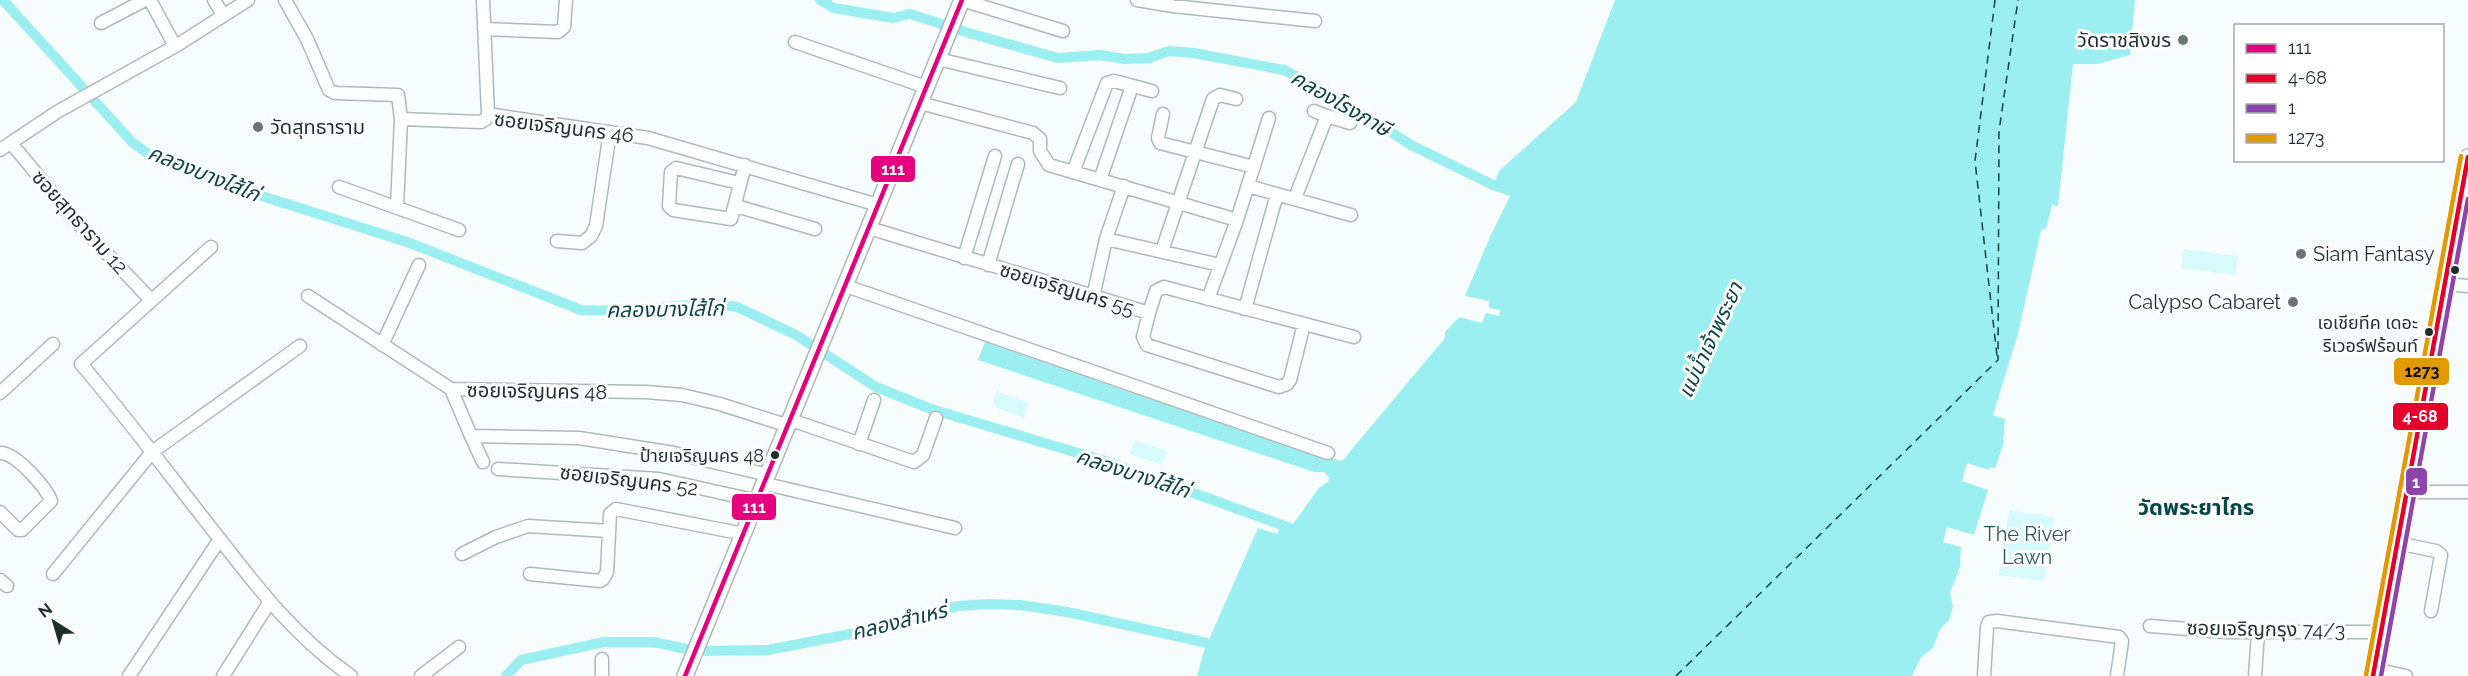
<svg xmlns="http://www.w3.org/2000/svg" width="2468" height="676" font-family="Raleway,'Noto Sans Thai',sans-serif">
<rect width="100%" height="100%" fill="#f7fcfc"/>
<path fill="#d7fbfc" d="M 2184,249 L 2238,256 L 2235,275 L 2181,268 Z
M 997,391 L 1029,403 L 1024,418 L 992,406 Z
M 1135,440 L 1167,451 L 1162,465 L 1130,454 Z
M 2009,510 L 2054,517 L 2044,581 L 1999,575 Z"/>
<path fill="#9beff1" d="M 1615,0 L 2135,0 L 2130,55 L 2097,64 L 2073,64 L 2058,206 L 2052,205 L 2046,229 L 2041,230 L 2018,334 L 1993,415 L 2005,419 L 2003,445 L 1995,468 L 1990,467 L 1989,470 L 1967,463 L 1962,481 L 1988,490 L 1974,535 L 1947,527 L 1943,542 L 1961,547 L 1960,567 L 1950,593 L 1953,606 L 1949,620 L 1940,629 L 1933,648 L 1921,657 L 1912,676 L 1197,676 L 1204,651 L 1258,528 L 1277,534 L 1282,523 L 1293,524 L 1319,488 L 1329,481 L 1329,478 L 1324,472 L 1314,472 L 978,360 L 985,342 L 1286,446 L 1342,461 L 1445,338 L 1445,332 L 1459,317 L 1482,323 L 1486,313 L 1499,316 L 1500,310 L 1489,308 L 1489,301 L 1465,296 L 1490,237 L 1512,192 L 1495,182 L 1499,171 L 1576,102 Z"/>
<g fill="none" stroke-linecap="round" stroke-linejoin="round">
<path stroke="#9beff1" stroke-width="10" d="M 3,0 L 132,142 L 154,158 L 240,189 L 407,242 L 581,310 L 627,311 L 707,303 L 737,307 L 796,335 L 876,387 L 931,409 L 1108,462 L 1293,529
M 820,0 L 834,8 L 893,18 L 910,14 L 969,33 L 1058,58 L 1100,55 L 1125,59 L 1149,58 L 1169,51 L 1194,53 L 1284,70 L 1339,99 L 1411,145 L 1491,184 L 1522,195
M 506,676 L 521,660 L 604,642 L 653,642 L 696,651 L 768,650 L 871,630 L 958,606 L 988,604 L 1020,605 L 1067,612 L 1203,642 L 1220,648"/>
<path stroke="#0c4445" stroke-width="1.5" stroke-dasharray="8 6" stroke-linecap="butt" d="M 1995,0 L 1975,161 L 1997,356
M 1676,676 L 1998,360 L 1999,131 L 2018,0"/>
<defs>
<path id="minor" d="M 150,0 L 175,46
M 214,0 L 223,15
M 285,0 L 307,39 L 329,90 L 335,93 L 398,95 L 401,119 L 397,207
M 483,0 L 488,114
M 962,0 L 1063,31
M 1137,0 L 1173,6 L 1315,21
M 101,23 L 145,0
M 484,29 L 558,32 L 564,27 L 566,0
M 795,42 L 926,87
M 938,59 L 1060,88
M 920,103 L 1033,133 L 1040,139 L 1040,151 L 1049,165 L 1237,220
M 1314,111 L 1327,116
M 488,114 L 648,138 L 878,205
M 1163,114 L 1158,138 L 1160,143 L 1254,167
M 401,119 L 481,122 L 486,119 L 488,114
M 11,143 L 74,219 L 151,300
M 0,150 L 57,112 L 179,44 L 248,0
M 1073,172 L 1107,83 L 1114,81 L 1152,91
M 1100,180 L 1132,86
M 739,183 L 676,168 L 671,172 L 669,206 L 673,210 L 731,219 L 745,165
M 1248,186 L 1351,215
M 339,187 L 459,230
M 1295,198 L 1327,116 L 1350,123
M 736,206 L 815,229
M 869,228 L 1149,313 L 1156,291 L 1164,287 L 1354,337
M 1106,239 L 1220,265
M 557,241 L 582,243 L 591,236 L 596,226 L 610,132
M 211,247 L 81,364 C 128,419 171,477 215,533 C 256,586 295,637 351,676
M 1162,251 L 1213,99 L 1220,95 L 1236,99
M 964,258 L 995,156
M 988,265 L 1018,164
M 2445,284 L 2468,286
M 846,286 L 1328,453
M 308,296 L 451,389 L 646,392 L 682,395 L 720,404 L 789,426
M 1093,297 L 1106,239 L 1124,186
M 1208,299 L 1237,220 L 1269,118
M 1245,309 L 1277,194
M 1149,313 L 1143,337 L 1147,345 L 1279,387 L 1287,384 L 1290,380 L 1304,324
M 382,345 L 419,265
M 451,389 L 471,436 L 579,438 L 674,453 L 769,475
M 0,393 L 53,344
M 791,420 L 914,462 L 923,455 L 936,418
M 471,436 L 483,462
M 859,444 L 874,400
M 0,453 C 15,452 46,487 51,501 L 22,530 L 18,530 L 0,512
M 498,469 L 659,479 L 758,501
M 766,484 L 955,528
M 2407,492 L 2468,492
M 2397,543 L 2436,551 L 2441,555 L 2431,611
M 462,554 L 496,537 L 528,526 L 609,531
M 53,574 L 152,452 L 300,346
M 530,574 L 600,581 L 603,579 L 607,572 L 610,514 L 616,509 L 744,534
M 0,580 L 7,586
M 2150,626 L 2227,632 L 2381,632
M 2374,669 L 2406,676
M 129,676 L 220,539
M 223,676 L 269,603
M 421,676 L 459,647
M 602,676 L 602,659
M 1984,676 L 1987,627 L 1989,622 L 1997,621 L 2119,637 L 2122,641 L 2117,676
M 2255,676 L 2258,633"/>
<path id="major" d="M 685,676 L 962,0
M 2373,676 L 2468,157"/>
</defs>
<use href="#minor" stroke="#b0b9b9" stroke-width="15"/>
<use href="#major" stroke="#b0b9b9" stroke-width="18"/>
<use href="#minor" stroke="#feffff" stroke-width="12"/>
<use href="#major" stroke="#feffff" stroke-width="15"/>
<defs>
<path id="bus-1" d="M 685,676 L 962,0"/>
<path id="bus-2" d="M 2373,676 L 2468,157"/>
<path id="bus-3" d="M 2381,676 L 2468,199"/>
<path id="bus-4" d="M 2366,675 L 2461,156"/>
</defs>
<use href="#bus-1" stroke="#fff" stroke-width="9"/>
<use href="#bus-2" stroke="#fff" stroke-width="9"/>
<use href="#bus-3" stroke="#fff" stroke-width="9"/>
<use href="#bus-4" stroke="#fff" stroke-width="9"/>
<use href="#bus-1" stroke="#e5007d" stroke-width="4.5"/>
<use href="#bus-2" stroke="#e4002b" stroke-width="4.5"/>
<use href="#bus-3" stroke="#8e44ad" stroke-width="4.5"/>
<use href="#bus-4" stroke="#e19a04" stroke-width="4.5"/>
</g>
<g fill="#6b7575" stroke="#fff" stroke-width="2">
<circle cx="2183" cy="40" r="6"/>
<circle cx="258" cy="127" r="6"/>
<circle cx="2301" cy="254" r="6"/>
<circle cx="2293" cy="302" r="6"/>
</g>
<g fill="#1f2d2d" stroke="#fff" stroke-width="2">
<circle cx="2455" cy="270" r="5"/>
<circle cx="2429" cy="332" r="5"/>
<circle cx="775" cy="455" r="5"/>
</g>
<g text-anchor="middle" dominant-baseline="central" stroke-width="6" stroke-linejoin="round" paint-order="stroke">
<g font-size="18" fill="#1f2d2d" stroke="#fff" text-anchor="end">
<text x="2418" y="322">เอเชียทีค เดอะ<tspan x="2418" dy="23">ริเวอร์ฟร้อนท์</tspan></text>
<text x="764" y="455">ป้ายเจริญนคร 48</text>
</g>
<g font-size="20" fill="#1f2d2d" stroke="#fff" text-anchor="end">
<text x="2171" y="40">วัดราชสิงขร</text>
<text x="270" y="127" text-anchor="start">วัดสุทธาราม</text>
<text x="2313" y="254" text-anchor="start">Siam Fantasy</text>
<text x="2281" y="302">Calypso Cabaret</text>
</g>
<g font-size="20" fill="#1f2d2d" stroke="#fff">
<text transform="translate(564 127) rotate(7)">ซอยเจริญนคร 46</text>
<text transform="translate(80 222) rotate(48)">ซอยสุทธาราม 12</text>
<text transform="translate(1067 289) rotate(17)">ซอยเจริญนคร 55</text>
<text transform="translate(537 391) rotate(1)">ซอยเจริญนคร 48</text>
<text transform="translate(629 480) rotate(7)">ซอยเจริญนคร 52</text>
<text transform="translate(2266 629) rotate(1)">ซอยเจริญกรุง 74/3</text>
</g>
<g font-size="20" fill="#25595a" stroke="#fff">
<text x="2027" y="534">The River<tspan x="2027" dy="23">Lawn</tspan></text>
</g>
<g font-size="21" font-style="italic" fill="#0c4445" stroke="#fff">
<text transform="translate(1341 103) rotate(30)">คลองโรงภาษี</text>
<text transform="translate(204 173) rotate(22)">คลองบางไส้ไก่</text>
<text transform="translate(665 309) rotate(-1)">คลองบางไส้ไก่</text>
<text transform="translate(1710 340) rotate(-65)">แม่น้ำเจ้าพระยา</text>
<text transform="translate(1133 473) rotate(18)">คลองบางไส้ไก่</text>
<text transform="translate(899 621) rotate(-14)">คลองสำเหร่</text>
</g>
<g font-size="22" font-weight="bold" fill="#044749" stroke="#fff">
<text x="2196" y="507">วัดพระยาไกร</text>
</g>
</g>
<g stroke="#fff" stroke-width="2">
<rect x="870" y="155" width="46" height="28" rx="6" fill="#e5007d"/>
<rect x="2393" y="357" width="57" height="29" rx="6" fill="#e19a04"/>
<rect x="2392" y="402" width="57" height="29" rx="6" fill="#e4002b"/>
<rect x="2405" y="467" width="23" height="29" rx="6" fill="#8e44ad"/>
<rect x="731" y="493" width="46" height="28" rx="6" fill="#e5007d"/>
</g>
<g font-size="16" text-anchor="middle" font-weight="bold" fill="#fff">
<text x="893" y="175">111</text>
<text x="2420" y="422">4-68</text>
<text x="2416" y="488">1</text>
<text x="754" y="513">111</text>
</g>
<g font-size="16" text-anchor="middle" font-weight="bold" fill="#111">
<text x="2422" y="377">1273</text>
</g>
<rect x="2234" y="24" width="210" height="138" fill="#ffffff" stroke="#a5abab" stroke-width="1.5"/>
<rect x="2246" y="44" width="30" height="9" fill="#e5007d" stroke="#a5abab" stroke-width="1.5"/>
<text x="2288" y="54" font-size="18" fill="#1f2d2d">111</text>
<rect x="2246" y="74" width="30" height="9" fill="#e4002b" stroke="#a5abab" stroke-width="1.5"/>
<text x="2288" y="84" font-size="18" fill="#1f2d2d">4-68</text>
<rect x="2246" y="104" width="30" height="9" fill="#8e44ad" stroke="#a5abab" stroke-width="1.5"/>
<text x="2288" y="114" font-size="18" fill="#1f2d2d">1</text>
<rect x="2246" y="134" width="30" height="9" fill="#e19a04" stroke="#a5abab" stroke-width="1.5"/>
<text x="2288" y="144" font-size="18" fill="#1f2d2d">1273</text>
<g transform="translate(54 622) rotate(323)" stroke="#ffffff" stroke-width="4.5" paint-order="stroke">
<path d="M0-4.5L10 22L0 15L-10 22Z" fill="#1f2d2d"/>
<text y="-9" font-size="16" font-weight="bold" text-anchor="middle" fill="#1f2d2d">N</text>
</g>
</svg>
